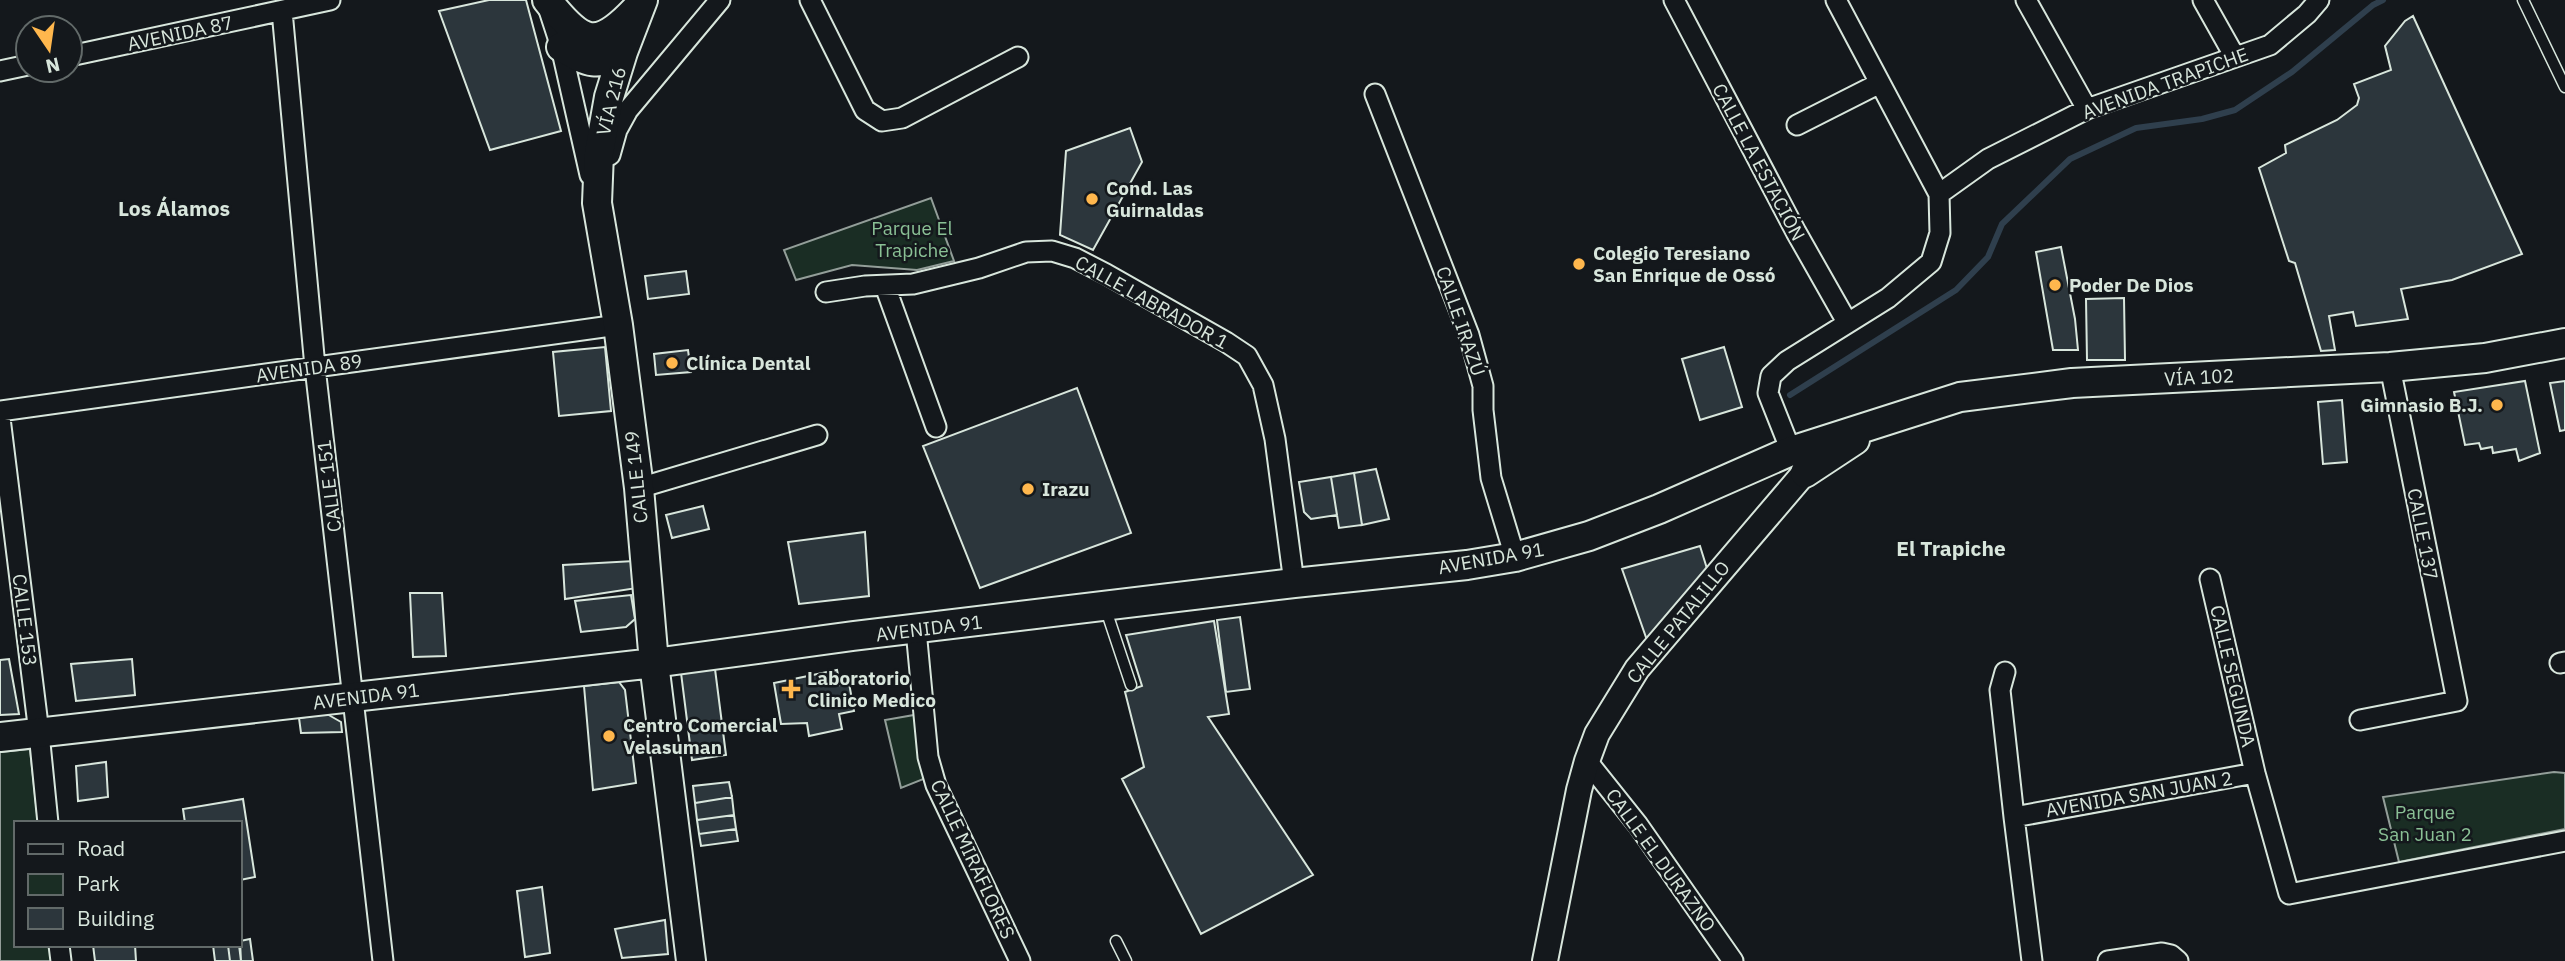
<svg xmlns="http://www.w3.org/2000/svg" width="2565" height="961" font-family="'IBM Plex Sans',sans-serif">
<rect width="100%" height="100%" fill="#14181c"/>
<path fill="#1a2d24" stroke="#939e99" stroke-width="2" d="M 931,198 L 954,261 L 917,270 L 852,265 L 796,280 L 784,250 Z
M 914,715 L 919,752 L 926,778 L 901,788 L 885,720 Z
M 30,749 L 38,823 L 16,823 L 16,945 L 52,945 L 53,961 L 0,961 L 0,752 Z
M 2554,772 L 2565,773 L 2565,829 L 2399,862 L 2383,797 Z"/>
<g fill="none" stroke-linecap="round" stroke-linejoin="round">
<path stroke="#2f3f4d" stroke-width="6" d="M 1790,395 L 1956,290 L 1988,257 L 2002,224 L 2070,159 L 2136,128 L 2202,119 L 2235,110 L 2292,72 L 2373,5 L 2383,0"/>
</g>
<path fill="#2c363c" stroke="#d8e6dc" stroke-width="2" d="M 489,0 L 526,0 L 561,131 L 490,150 L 439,11 Z
M 2413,16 L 2522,254 L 2452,280 L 2401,289 L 2408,319 L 2356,326 L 2353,312 L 2329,316 L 2335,350 L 2321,351 L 2295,263 L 2289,261 L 2259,168 L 2286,153 L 2285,145 L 2337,120 L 2357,105 L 2359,98 L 2354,84 L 2391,70 L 2385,46 L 2405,21 Z
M 1130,128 L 1142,162 L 1093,250 L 1060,235 L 1066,151 Z
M 2061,247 L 2075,319 L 2078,350 L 2053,350 L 2036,252 Z
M 686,271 L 689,294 L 648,299 L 645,276 Z
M 2124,298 L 2125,360 L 2087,360 L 2086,299 Z
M 605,347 L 611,411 L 559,416 L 553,352 Z
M 1724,347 L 1742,407 L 1700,420 L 1682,359 Z
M 688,350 L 691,372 L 656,375 L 654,354 Z
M 2525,381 L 2540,453 L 2519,461 L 2516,449 L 2493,453 L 2492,447 L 2481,449 L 2479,443 L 2465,445 L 2454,392 Z
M 2565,381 L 2565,430 L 2560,431 L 2550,383 Z
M 1077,388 L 1131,533 L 980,588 L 923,446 Z
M 2342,400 L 2347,462 L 2323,464 L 2318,402 Z
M 1376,469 L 1389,519 L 1362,525 L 1354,473 Z
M 1354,473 L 1362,525 L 1339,528 L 1331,477 Z
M 1331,477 L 1337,515 L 1311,519 L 1304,512 L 1299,482 Z
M 703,506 L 709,529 L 672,538 L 666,515 Z
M 865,532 L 869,596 L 799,604 L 788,542 Z
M 1700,546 L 1709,575 L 1648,643 L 1622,569 Z
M 634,561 L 637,588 L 565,599 L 563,565 Z
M 410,593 L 442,593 L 446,656 L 413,657 Z
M 631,595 L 635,619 L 626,627 L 581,632 L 575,601 Z
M 1240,617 L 1250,689 L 1226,692 L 1217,620 Z
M 1214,621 L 1229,714 L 1208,717 L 1313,875 L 1201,934 L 1122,779 L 1144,767 L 1125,692 L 1142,686 L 1126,635 Z
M 9,659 L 19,714 L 0,715 L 0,660 Z
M 132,659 L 135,695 L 76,701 L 71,664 Z
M 715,669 L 726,755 L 692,760 L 681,673 Z
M 837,670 L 840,685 L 849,683 L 854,711 L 839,714 L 842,729 L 809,736 L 807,723 L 781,724 L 774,683 Z
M 619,682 L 625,690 L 636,783 L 593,790 L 584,686 Z
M 327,714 L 341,722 L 342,732 L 301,733 L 299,718 Z
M 106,762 L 108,797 L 78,801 L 76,766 Z
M 729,782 L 732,797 L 695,803 L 693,786 Z
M 732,797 L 734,815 L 697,820 L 695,803 Z
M 243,799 L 255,877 L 240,880 L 240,823 L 185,823 L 183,809 Z
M 734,815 L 736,829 L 699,834 L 697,820 Z
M 736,829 L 738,841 L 701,846 L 699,834 Z
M 542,887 L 550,953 L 525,957 L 517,891 Z
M 665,920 L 668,954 L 622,958 L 615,929 Z
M 250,939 L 253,961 L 241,961 L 240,941 Z
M 93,945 L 135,945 L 136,961 L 95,961 Z
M 213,945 L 228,945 L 230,961 L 215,961 Z
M 228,945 L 239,945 L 241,961 L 230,961 Z"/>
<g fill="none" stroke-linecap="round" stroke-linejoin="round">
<defs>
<path id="service" d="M 2523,0 L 2565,87
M 1105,607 L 1131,685
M 1116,941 L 1126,961"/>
<path id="minor" d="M 810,0 L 865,110 L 882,121 L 902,118 L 1018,57
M 1674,0 L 1796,232 L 1847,322
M 1836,0 L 1939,194
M 2026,0 L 2087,109
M 2203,0 L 2235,57
M 548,7 L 561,47 L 590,175
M 282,11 L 315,367 L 383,961
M 70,56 L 330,0
M 0,71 L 28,65
M 1375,94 L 1469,335 L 1483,386 L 1483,410 L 1491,478 L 1515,557
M 1797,125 L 1880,83
M 610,155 L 617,130 L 628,110 L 720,0
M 885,286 L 936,427
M 826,292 L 865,286 L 913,284 L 979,268 L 1026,252 L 1052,251 L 1075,258 L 1106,274 L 1226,342 L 1247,356 L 1263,385 L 1275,439 L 1294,583
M 0,411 L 618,325
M 0,418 L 39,733 L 48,823
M 1791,451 L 1768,393 L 1771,376 L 1787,361 L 1888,298 L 1931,262 L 1940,233 L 1939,194 L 1988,159 L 2087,109 L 2270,45 L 2307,14 L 2319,0
M 639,488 L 817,435
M 2210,579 L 2255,773
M 916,630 L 928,757 L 936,785 L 1020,961
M 2560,663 L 2565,662
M 2005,672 L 2000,690 L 2014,817
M 2360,720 L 2457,701 L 2390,367
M 1587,761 L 1638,825 L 1733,961
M 59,945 L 61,961
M 2032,961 L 2014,817 L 2255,773 L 2289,894 L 2565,841
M 2108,961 L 2162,953 L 2171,955 L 2178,961"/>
<path id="tertiary" d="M 1545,961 L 1579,790 L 1587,761 L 1597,734 L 1637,669 L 1817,458"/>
<path id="secondary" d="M 547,0 C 582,44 596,52 637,8
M 643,0 L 623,52 L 609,97 L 599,153 L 597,203 L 618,325 L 639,488 L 654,663 L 691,961
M 561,47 C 586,61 596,69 623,52
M 1805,473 L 1855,440
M 0,737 L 654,663 L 853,636 L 1294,583 L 1467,565 L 1515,557 L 1589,536 L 1659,509 L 1791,451 L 1960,397 L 2072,383 L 2390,367 L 2485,358 L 2565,343"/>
</defs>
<use href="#service" stroke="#d8e6dc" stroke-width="13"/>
<use href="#minor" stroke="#d8e6dc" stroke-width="23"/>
<use href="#tertiary" stroke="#d8e6dc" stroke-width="28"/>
<use href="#secondary" stroke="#d8e6dc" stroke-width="32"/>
<use href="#service" stroke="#14181c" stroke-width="10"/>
<use href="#minor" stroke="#14181c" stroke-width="19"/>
<use href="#tertiary" stroke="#14181c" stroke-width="24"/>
<use href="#secondary" stroke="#14181c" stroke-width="28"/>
</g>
<g fill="#ffb74d" stroke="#14181c" stroke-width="2.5">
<circle cx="1092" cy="199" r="7"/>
<circle cx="1579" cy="264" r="7"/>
<circle cx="2055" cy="285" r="7"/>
<circle cx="672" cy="363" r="7"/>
<circle cx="2497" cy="405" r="7"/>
<circle cx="1028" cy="489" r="7"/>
<path d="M787.5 678.5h7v7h7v7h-7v7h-7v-7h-7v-7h7z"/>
<circle cx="609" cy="736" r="7"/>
</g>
<g text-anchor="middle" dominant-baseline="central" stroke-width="5" stroke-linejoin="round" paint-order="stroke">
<g font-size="19" fill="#d8e6dc" stroke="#14181c">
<text transform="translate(180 33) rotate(-12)">AVENIDA 87</text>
<text transform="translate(2165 83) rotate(-20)">AVENIDA TRAPICHE</text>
<text transform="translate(611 101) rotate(-76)">VÍA 216</text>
<text transform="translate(1759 162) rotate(62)">CALLE LA ESTACIÓN</text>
<text transform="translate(1152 302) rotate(29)">CALLE LABRADOR 1</text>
<text transform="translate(1461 321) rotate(71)">CALLE IRAZÚ</text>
<text transform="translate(309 368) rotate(-8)">AVENIDA 89</text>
<text transform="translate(2199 377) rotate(-3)">VÍA 102</text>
<text transform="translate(636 477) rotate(-96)">CALLE 149</text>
<text transform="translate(329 486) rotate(-97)">CALLE 151</text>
<text transform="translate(2423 534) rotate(79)">CALLE 137</text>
<text transform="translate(1491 558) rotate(-10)">AVENIDA 91</text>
<text transform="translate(25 620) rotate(83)">CALLE 153</text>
<text transform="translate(1678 622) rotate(-51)">CALLE PATALILLO</text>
<text transform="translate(929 628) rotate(-7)">AVENIDA 91</text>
<text transform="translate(2233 676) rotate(77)">CALLE SEGUNDA</text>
<text transform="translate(366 696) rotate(-7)">AVENIDA 91</text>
<text transform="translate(2139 794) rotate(-10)">AVENIDA SAN JUAN 2</text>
<text transform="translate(973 859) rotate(65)">CALLE MIRAFLORES</text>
<text transform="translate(1661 860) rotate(54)">CALLE EL DURAZNO</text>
</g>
<g font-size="19" font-weight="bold" fill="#d8e6dc" stroke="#14181c" text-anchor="start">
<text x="1106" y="188">Cond. Las<tspan x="1106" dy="22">Guirnaldas</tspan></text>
<text x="1593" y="253">Colegio Teresiano<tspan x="1593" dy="22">San Enrique de Ossó</tspan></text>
<text x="2069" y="285">Poder De Dios</text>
<text x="686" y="363">Clínica Dental</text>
<text x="2483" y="405" text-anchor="end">Gimnasio B.J.</text>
<text x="1042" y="489">Irazu</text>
<text x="807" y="678">Laboratorio<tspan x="807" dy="22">Clinico Medico</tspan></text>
<text x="623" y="725">Centro Comercial<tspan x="623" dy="22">Velasuman</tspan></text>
</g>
<g font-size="19" fill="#8ac095" stroke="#14181c">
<text x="912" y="228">Parque El<tspan x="912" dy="22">Trapiche</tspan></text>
<text x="2425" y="812">Parque<tspan x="2425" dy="22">San Juan 2</tspan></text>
</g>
<g font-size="21" font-weight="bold" fill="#d8e6dc" stroke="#14181c">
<text x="174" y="208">Los Álamos</text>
<text x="1951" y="548">El Trapiche</text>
</g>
</g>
<rect x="14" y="821" width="228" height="126" fill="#14181c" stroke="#626a69" stroke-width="2"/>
<rect x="28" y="844" width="35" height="10" fill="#14181c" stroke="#626a69" stroke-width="2"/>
<text x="77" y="856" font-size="21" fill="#d8e6dc">Road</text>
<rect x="28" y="874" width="35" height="21" fill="#1a2d24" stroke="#626a69" stroke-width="2"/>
<text x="77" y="891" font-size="21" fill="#d8e6dc">Park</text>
<rect x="28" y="908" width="35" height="21" fill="#2c363c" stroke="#626a69" stroke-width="2"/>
<text x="77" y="926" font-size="21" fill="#d8e6dc">Building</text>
<g transform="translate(49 49) rotate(167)"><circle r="33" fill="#14181c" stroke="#626a69" stroke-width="2"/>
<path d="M0-5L12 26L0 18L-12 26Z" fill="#ffb74d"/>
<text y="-10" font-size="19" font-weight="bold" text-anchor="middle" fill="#d8e6dc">N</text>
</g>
</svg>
